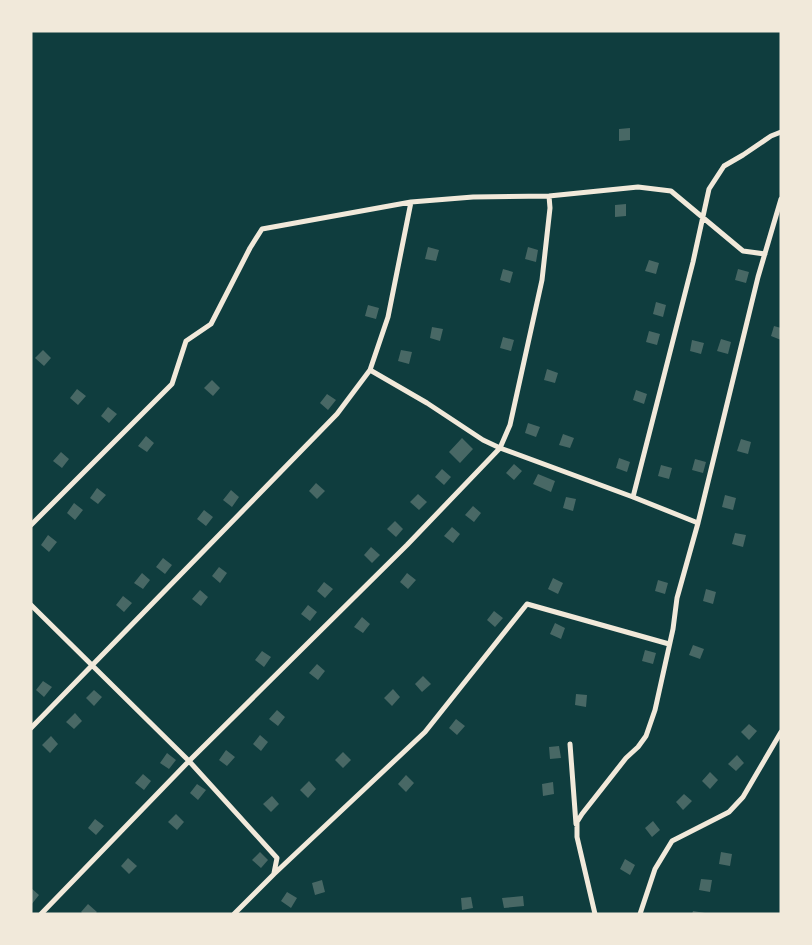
<svg xmlns="http://www.w3.org/2000/svg" width="812" height="945" font-family="'Nunito Sans',sans-serif">
<rect width="100%" height="100%" fill="#0f3d3e"/>
<path fill="#486865" d="M 630,128 L 630,140 L 619,141 L 619,129 Z
M 626,204 L 626,216 L 615,217 L 615,205 Z
M 428,247 L 439,250 L 436,261 L 425,259 Z
M 528,247 L 538,250 L 536,262 L 525,259 Z
M 649,260 L 659,263 L 656,274 L 645,271 Z
M 503,269 L 513,272 L 510,283 L 500,280 Z
M 738,269 L 749,272 L 746,283 L 735,280 Z
M 656,302 L 666,305 L 663,317 L 653,314 Z
M 368,305 L 379,308 L 376,319 L 365,316 Z
M 774,326 L 781,328 L 781,340 L 771,336 Z
M 432,327 L 443,329 L 440,341 L 430,338 Z
M 649,331 L 660,334 L 657,345 L 646,342 Z
M 503,337 L 514,340 L 511,351 L 500,348 Z
M 721,339 L 731,342 L 728,354 L 717,351 Z
M 692,340 L 704,343 L 701,354 L 690,351 Z
M 43,350 L 51,358 L 44,366 L 35,358 Z
M 401,350 L 412,352 L 409,364 L 398,361 Z
M 547,369 L 558,373 L 555,383 L 544,380 Z
M 212,380 L 220,388 L 213,396 L 204,388 Z
M 77,389 L 86,396 L 78,405 L 70,398 Z
M 636,390 L 647,394 L 644,404 L 633,400 Z
M 327,394 L 336,400 L 328,410 L 320,403 Z
M 108,407 L 117,414 L 109,423 L 101,416 Z
M 528,423 L 540,427 L 536,437 L 525,433 Z
M 563,434 L 574,438 L 570,448 L 559,445 Z
M 146,436 L 154,443 L 147,452 L 138,446 Z
M 462,438 L 473,449 L 460,463 L 449,452 Z
M 741,439 L 751,442 L 748,454 L 737,451 Z
M 61,452 L 69,459 L 62,468 L 53,461 Z
M 619,458 L 630,462 L 627,472 L 616,468 Z
M 695,459 L 706,462 L 703,473 L 692,470 Z
M 514,464 L 522,471 L 514,480 L 506,473 Z
M 661,465 L 672,468 L 669,479 L 658,476 Z
M 442,469 L 451,477 L 444,485 L 435,477 Z
M 538,474 L 555,481 L 551,492 L 533,484 Z
M 316,483 L 325,491 L 317,499 L 309,491 Z
M 97,488 L 106,495 L 98,504 L 90,498 Z
M 231,490 L 239,497 L 232,507 L 223,500 Z
M 418,494 L 427,502 L 419,510 L 410,502 Z
M 725,495 L 736,498 L 733,510 L 722,507 Z
M 566,497 L 576,499 L 573,511 L 563,508 Z
M 74,503 L 83,510 L 75,520 L 67,513 Z
M 473,506 L 481,513 L 474,522 L 465,515 Z
M 204,510 L 213,517 L 206,526 L 197,519 Z
M 395,521 L 403,529 L 396,537 L 387,529 Z
M 452,527 L 460,534 L 453,543 L 444,536 Z
M 735,533 L 746,535 L 743,547 L 732,544 Z
M 48,535 L 57,542 L 49,552 L 41,545 Z
M 371,547 L 380,555 L 372,563 L 364,555 Z
M 163,558 L 172,565 L 165,574 L 156,567 Z
M 219,567 L 227,573 L 220,583 L 212,576 Z
M 142,573 L 150,580 L 143,589 L 134,583 Z
M 407,573 L 416,580 L 408,589 L 400,582 Z
M 553,578 L 563,583 L 558,594 L 548,589 Z
M 658,580 L 668,583 L 665,594 L 655,591 Z
M 324,582 L 333,589 L 325,598 L 317,591 Z
M 706,589 L 716,592 L 713,604 L 703,601 Z
M 200,590 L 208,597 L 201,606 L 192,599 Z
M 123,596 L 132,603 L 124,612 L 116,605 Z
M 308,605 L 317,612 L 310,621 L 301,614 Z
M 494,611 L 503,618 L 495,627 L 487,620 Z
M 362,617 L 370,624 L 363,633 L 354,627 Z
M 555,623 L 565,628 L 561,639 L 550,634 Z
M 693,645 L 704,649 L 700,659 L 689,655 Z
M 645,650 L 656,653 L 653,664 L 642,661 Z
M 262,651 L 271,657 L 264,667 L 255,660 Z
M 317,664 L 325,671 L 318,680 L 309,673 Z
M 423,676 L 431,684 L 422,692 L 415,684 Z
M 43,681 L 52,687 L 44,697 L 36,690 Z
M 393,689 L 400,697 L 392,706 L 384,698 Z
M 94,690 L 102,697 L 94,706 L 86,698 Z
M 576,694 L 587,695 L 586,707 L 575,705 Z
M 277,710 L 285,717 L 278,726 L 269,719 Z
M 75,713 L 82,721 L 74,729 L 66,722 Z
M 456,719 L 465,726 L 457,735 L 449,728 Z
M 749,724 L 757,731 L 749,740 L 741,732 Z
M 260,735 L 268,742 L 261,751 L 253,744 Z
M 51,736 L 58,744 L 50,753 L 42,745 Z
M 559,746 L 561,758 L 550,759 L 549,747 Z
M 226,750 L 235,757 L 227,766 L 219,760 Z
M 343,752 L 351,760 L 343,768 L 335,760 Z
M 167,753 L 176,760 L 169,769 L 160,763 Z
M 737,755 L 744,763 L 736,771 L 728,764 Z
M 710,772 L 718,780 L 710,789 L 702,781 Z
M 143,774 L 151,781 L 144,790 L 135,783 Z
M 406,775 L 414,783 L 406,792 L 398,784 Z
M 309,781 L 316,789 L 308,798 L 300,790 Z
M 553,782 L 554,794 L 543,796 L 542,784 Z
M 197,784 L 206,790 L 198,800 L 190,793 Z
M 684,794 L 692,801 L 683,810 L 676,802 Z
M 272,796 L 279,804 L 271,812 L 263,804 Z
M 176,814 L 184,822 L 177,830 L 168,822 Z
M 95,819 L 104,826 L 96,835 L 88,828 Z
M 653,821 L 660,830 L 652,837 L 645,828 Z
M 260,852 L 268,860 L 261,868 L 252,860 Z
M 721,852 L 732,854 L 730,866 L 719,864 Z
M 128,858 L 137,866 L 129,874 L 121,866 Z
M 625,859 L 635,865 L 630,875 L 620,869 Z
M 701,879 L 712,880 L 710,892 L 699,890 Z
M 322,880 L 325,892 L 315,895 L 312,883 Z
M 31,888 L 39,895 L 31,905 Z
M 287,892 L 297,898 L 291,908 L 281,901 Z
M 523,896 L 524,906 L 504,908 L 502,898 Z
M 471,897 L 473,908 L 462,910 L 461,898 Z
M 88,904 L 97,912 L 95,914 L 83,914 L 81,912 Z
M 693,911 L 705,913 L 705,914 L 692,914 Z"/>
<g fill="none" stroke-linecap="round" stroke-linejoin="round">
<path stroke="#f1e9da" stroke-width="5" d="M 370,370 L 427,403 L 483,440 L 500,448 L 633,497 L 698,523
M 633,497 L 693,262 L 709,189 L 724,166 L 743,155 L 771,136 L 781,132
M 31,525 L 172,384 L 186,341 L 211,324 L 250,248 L 262,229 L 411,202
M 31,605 L 189,761 L 277,858 L 274,873
M 31,728 L 337,414 L 370,370 L 388,317 L 411,202 L 473,197 L 549,196 L 638,187 L 671,191 L 743,251 L 765,254
M 570,744 L 576,824
M 41,914 L 189,761 L 407,545 L 500,448 L 510,425 L 542,280 L 550,208 L 549,196
M 234,914 L 274,874 L 425,732 L 527,604 L 669,644
M 595,914 L 577,837 L 577,822 L 582,814 L 626,758 L 638,747 L 646,736 L 655,710 L 673,629 L 677,598 L 698,523 L 758,277 L 781,199
M 640,914 L 655,869 L 672,841 L 729,812 L 743,797 L 781,732"/>
</g>
<rect width="812" height="945" fill="none" stroke="#f1e9da" stroke-width="65"/>
</svg>
